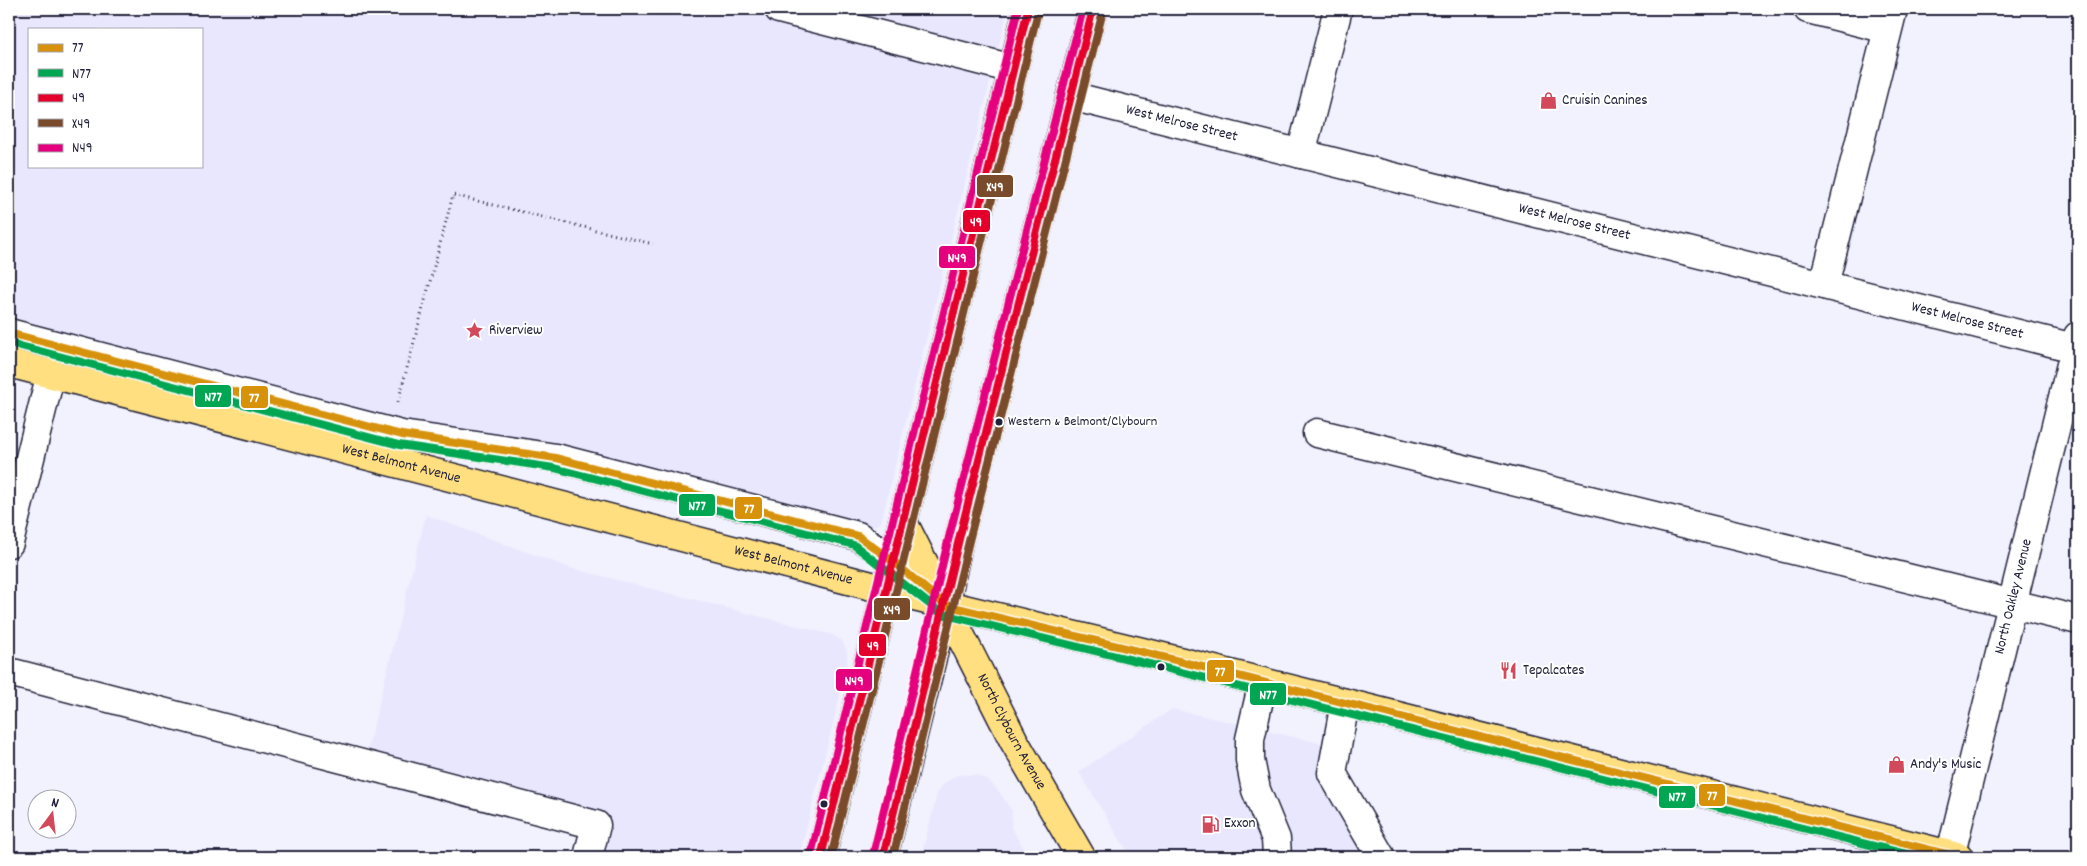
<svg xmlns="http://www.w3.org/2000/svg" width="2087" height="866" font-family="Dekko,sans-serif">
<rect width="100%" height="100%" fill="#f2f1fe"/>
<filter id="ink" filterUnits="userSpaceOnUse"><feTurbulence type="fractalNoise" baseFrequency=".02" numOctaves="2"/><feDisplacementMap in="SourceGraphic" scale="10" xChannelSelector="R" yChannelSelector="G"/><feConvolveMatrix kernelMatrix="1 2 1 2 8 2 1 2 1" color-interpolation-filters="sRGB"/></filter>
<g filter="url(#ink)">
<path fill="#e8e7fd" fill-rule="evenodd" d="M 9,9 L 1008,9 L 881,522 L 874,526 L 860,528 L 398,426 L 9,325 ZM 29,29 L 201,29 L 201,166 L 29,166 Z
M 426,515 L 570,568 L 833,635 L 842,641 L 847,651 L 847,668 L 799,857 L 588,857 L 596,825 L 364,764 Z
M 1172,709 L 1320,743 L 1390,857 L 1131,857 L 1079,772 Z
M 958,775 L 975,775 L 988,780 L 1000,793 L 1012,811 L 1011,827 L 1029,857 L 921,857 L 938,791 L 946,782 Z"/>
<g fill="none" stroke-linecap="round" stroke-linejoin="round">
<defs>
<g id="minor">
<path d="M 779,9 L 1013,69"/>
<path d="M 1808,9 L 1887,29"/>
<path id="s1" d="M 1071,96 L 2078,349"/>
<path d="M 1301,154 L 1338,9"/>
<path d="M 1824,285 L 1893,9"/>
<path d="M 9,333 L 402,435 L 556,458 L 858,536 L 894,562 L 945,605"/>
<path d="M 1317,433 L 2078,620"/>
<path d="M 9,543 L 51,373"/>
<path d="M 9,672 L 596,825 L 588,857"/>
<path d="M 1263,682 L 1250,739 L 1250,760 L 1256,790 L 1276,839 L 1277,857"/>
<path d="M 1345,703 L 1332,773 L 1381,857"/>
<path id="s2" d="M 1950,857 L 2078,336"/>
</g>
<g id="major">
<path id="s3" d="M 9,363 L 918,598 L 1151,654 L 1958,857"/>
<path id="s4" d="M 903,522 L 1014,741 L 1081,857"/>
<path d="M 821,857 L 1028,9"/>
<path d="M 883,857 L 945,605 L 959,539 L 1093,9"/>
</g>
</defs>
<use href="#minor" stroke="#22223b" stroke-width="31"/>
<use href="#major" stroke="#22223b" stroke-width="31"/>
<path stroke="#22223b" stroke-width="3" stroke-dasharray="1 4" stroke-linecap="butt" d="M 398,402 L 453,195 L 653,244"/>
<use href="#minor" stroke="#fff" stroke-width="28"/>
<use href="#major" stroke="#ffdf80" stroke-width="28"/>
<defs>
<path id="bus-1" d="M 9,333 L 402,435 L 556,458 L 858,536 L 894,562 L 945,605 L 1151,654 L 1958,857"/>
<path id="bus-2" d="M 9,343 L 399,445 L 554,468 L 854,545 L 942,614 L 1149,664 L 1918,857"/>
<path id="bus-3" d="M 821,857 L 1028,9
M 883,857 L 959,539 L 1093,9"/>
<path id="bus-4" d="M 831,857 L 1038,11
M 893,857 L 969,541 L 1103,11"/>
<path id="bus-5" d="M 811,855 L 1018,9
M 873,855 L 949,537 L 1083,9"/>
</defs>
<use href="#bus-1" stroke="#fff" stroke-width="11"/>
<use href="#bus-2" stroke="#fff" stroke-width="11"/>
<use href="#bus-3" stroke="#fff" stroke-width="11"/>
<use href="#bus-4" stroke="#fff" stroke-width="11"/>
<use href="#bus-5" stroke="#fff" stroke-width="11"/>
<use href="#bus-1" stroke="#d79209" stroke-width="8"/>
<use href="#bus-2" stroke="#00a651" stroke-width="8"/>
<use href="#bus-3" stroke="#e4002b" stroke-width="8"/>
<use href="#bus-4" stroke="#7a4b2a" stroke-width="8"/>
<use href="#bus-5" stroke="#e5007d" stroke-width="8"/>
</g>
</g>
<defs>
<symbol id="shop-bare" viewBox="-9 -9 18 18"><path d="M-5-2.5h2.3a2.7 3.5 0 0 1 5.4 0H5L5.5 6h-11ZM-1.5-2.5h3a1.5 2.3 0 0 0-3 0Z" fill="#d1495b" stroke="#fff" stroke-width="2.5" paint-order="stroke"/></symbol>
<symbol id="sight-bare" viewBox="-9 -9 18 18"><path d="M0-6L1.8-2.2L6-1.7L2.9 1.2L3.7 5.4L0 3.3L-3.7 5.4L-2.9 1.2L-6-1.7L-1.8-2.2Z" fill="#d1495b" stroke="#fff" stroke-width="2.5" paint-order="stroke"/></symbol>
<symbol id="restaurant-bare" viewBox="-9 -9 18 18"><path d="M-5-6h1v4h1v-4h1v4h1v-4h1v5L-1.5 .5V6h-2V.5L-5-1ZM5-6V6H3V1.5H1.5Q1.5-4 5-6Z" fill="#d1495b" stroke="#fff" stroke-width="2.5" paint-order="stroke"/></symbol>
<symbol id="fuel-bare" viewBox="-9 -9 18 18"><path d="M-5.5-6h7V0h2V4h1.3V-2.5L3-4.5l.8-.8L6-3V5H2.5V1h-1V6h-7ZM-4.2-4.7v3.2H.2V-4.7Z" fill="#d1495b" stroke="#fff" stroke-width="2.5" paint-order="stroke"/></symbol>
</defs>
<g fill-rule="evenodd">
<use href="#shop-bare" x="1536" y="88" width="25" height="25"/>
<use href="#sight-bare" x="462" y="318" width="25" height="25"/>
<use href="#restaurant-bare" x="1496" y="658" width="25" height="25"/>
<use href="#shop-bare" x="1884" y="752" width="25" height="25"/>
<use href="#fuel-bare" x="1198" y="812" width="25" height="25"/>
</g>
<g fill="#22223b" stroke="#fff" stroke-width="2">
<circle cx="999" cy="422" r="4.5"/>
<circle cx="1161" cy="667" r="4.5"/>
<circle cx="824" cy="804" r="4.5"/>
</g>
<g text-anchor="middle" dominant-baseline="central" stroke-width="4" stroke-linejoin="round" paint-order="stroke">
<g font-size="14" fill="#22223b" stroke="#fff" text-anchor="start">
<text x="1008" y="422">Western &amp; Belmont/Clybourn</text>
</g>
<g font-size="15" fill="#22223b" stroke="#fff" text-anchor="start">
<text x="1562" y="101">Cruisin Canines</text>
<text x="489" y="331">Riverview</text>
<text x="1523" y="671">Tepalcates</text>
<text x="1910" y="765">Andy's Music</text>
<text x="1224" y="824">Exxon</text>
</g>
<g font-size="15" fill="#22223b" stroke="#fff">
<text stroke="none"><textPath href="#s1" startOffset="114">West Melrose Street</textPath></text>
<text stroke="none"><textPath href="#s1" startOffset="519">West Melrose Street</textPath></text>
<text stroke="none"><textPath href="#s1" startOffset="924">West Melrose Street</textPath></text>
<text stroke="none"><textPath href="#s3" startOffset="405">West Belmont Avenue</textPath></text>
<text stroke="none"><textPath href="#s3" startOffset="810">West Belmont Avenue</textPath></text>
<text stroke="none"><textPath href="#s2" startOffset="268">North Oakley Avenue</textPath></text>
<text stroke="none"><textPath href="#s4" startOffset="236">North Clybourn Avenue</textPath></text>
</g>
</g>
<g stroke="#fff" stroke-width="2">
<rect x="976" y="174" width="38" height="24" rx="5" fill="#7a4b2a"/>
<rect x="962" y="209" width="29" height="24" rx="5" fill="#e4002b"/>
<rect x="938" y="245" width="38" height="24" rx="5" fill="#e5007d"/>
<rect x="194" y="384" width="38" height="24" rx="5" fill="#00a651"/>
<rect x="240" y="385" width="29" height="24" rx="5" fill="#d79209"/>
<rect x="678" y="493" width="38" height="24" rx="5" fill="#00a651"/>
<rect x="734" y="496" width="29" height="24" rx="5" fill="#d79209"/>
<rect x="873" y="597" width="38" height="24" rx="5" fill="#7a4b2a"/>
<rect x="858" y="633" width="29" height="24" rx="5" fill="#e4002b"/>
<rect x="1206" y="659" width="29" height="24" rx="5" fill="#d79209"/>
<rect x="835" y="668" width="38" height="24" rx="5" fill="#e5007d"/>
<rect x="1249" y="682" width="38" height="24" rx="5" fill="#00a651"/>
<rect x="1698" y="783" width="28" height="24" rx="5" fill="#d79209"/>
<rect x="1658" y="785" width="38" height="24" rx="5" fill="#00a651"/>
</g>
<g font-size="14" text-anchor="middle" font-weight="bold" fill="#fff">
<text x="995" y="191">X49</text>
<text x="976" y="226">49</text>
<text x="957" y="262">N49</text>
<text x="213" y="401">N77</text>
<text x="254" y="402">77</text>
<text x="697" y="510">N77</text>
<text x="749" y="513">77</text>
<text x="892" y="614">X49</text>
<text x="873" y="650">49</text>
<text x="1220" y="676">77</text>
<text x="854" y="685">N49</text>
<text x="1268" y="699">N77</text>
<text x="1712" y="800">77</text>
<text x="1677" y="801">N77</text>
</g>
<rect width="2087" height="866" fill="none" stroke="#fff" stroke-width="30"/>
<rect x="15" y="15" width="2057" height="836" fill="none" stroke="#22223b" stroke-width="2" filter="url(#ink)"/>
<rect x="28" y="28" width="175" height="140" fill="#ffffff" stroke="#a7a7b1"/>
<rect x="38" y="44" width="25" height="8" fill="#d79209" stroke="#a7a7b1"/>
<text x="72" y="52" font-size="15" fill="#22223b">77</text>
<rect x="38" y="69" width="25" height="8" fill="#00a651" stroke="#a7a7b1"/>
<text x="72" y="78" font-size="15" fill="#22223b">N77</text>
<rect x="38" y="94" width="25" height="8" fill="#e4002b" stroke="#a7a7b1"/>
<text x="72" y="102" font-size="15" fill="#22223b">49</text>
<rect x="38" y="119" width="25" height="8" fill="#7a4b2a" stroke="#a7a7b1"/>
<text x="72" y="128" font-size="15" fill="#22223b">X49</text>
<rect x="38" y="144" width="25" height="8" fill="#e5007d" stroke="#a7a7b1"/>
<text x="72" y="152" font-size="15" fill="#22223b">N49</text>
<g transform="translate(52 814) rotate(15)"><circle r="24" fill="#ffffff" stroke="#a7a7b1"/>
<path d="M0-4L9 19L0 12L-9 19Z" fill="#d1495b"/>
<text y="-8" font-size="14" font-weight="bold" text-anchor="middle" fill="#22223b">N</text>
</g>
</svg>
